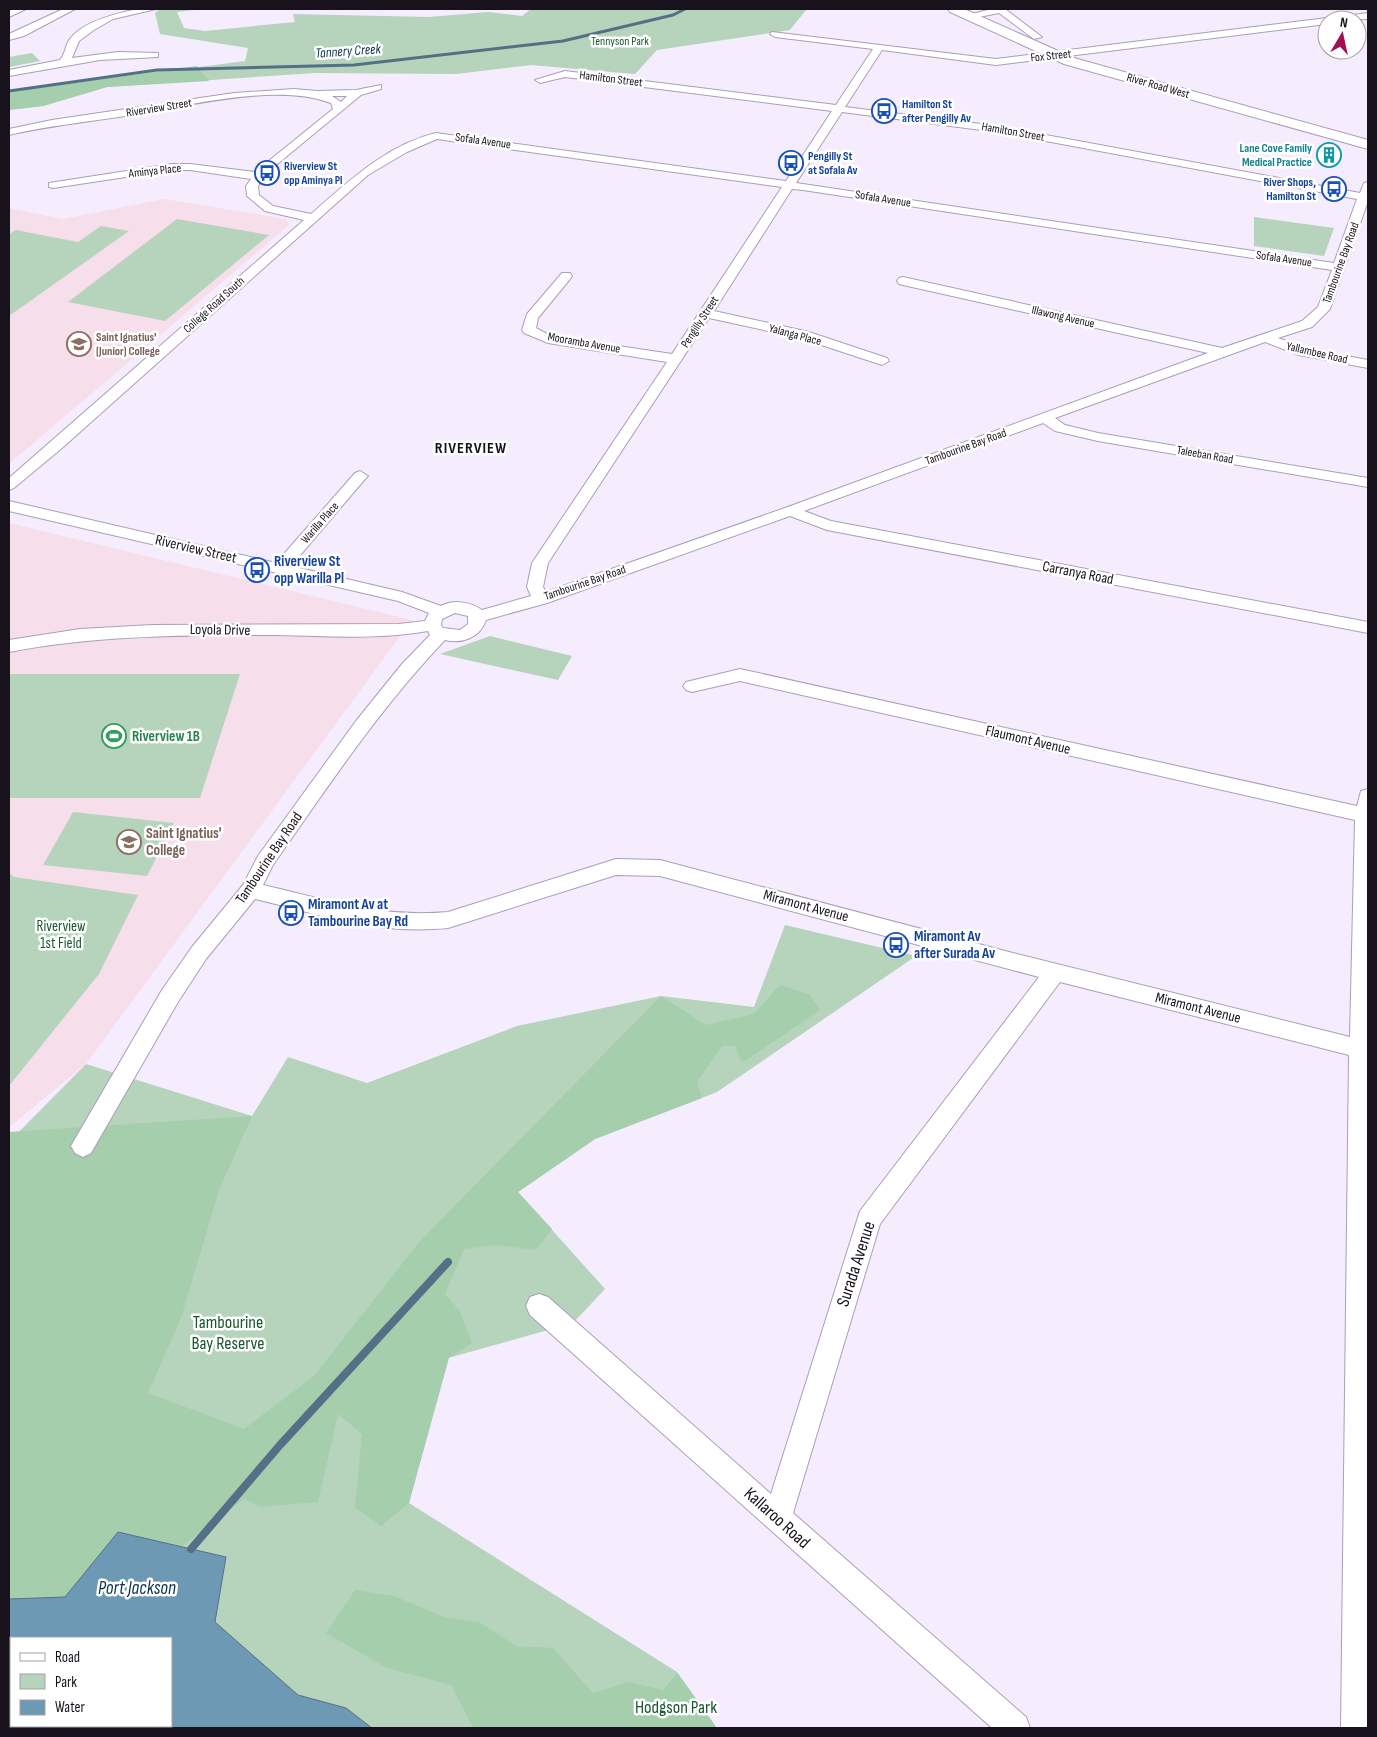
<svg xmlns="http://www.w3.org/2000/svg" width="1377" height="1737" font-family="'Sofia Sans Condensed',sans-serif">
<rect width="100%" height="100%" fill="#f5ecfd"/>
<path fill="#f6dfeb" d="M 164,199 L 286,219 L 289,225 L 9,464 L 9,208 L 63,219 Z
M 9,523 L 412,620 L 86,1064 L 9,1127 Z"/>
<path fill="#b6d3bc" d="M 160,9 L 203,9 L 177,12 L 184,28 L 205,31 L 295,22 L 293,14 L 429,17 L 488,12 L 522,16 L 531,9 L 915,9 L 806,10 L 790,30 L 657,50 L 635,74 L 531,65 L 456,74 L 315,73 L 107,87 L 43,106 L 9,110 L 9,92 L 245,61 L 248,48 L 160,34 L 155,13 Z
M 32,53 L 40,61 L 9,67 L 9,57 Z
M 1254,217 L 1334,228 L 1324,256 L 1254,246 Z
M 177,219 L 269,235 L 165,321 L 68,302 Z
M 101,226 L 129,231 L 9,316 L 9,234 L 16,230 L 78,242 Z
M 490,636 L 572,656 L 558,680 L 440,654 Z
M 9,674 L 240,674 L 200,798 L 9,798 Z
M 73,812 L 174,823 L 147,876 L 43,865 Z
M 9,873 L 14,877 L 138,895 L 99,974 L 9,1086 Z
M 785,925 L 916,956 L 717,1092 L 595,1139 L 518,1192 L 605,1289 L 573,1323 L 448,1358 L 409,1503 L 677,1672 L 634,1728 L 372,1728 L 346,1708 L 298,1695 L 215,1622 L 226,1557 L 118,1532 L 65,1597 L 9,1599 L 9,1142 L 86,1064 L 252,1116 L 288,1057 L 367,1083 L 517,1026 L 661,996 L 754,1007 Z"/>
<path fill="#a5cead" d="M 197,66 L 209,81 L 107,87 L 43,106 L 9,110 L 9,92 Z
M 780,985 L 809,994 L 820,1010 L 742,1063 L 735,1046 L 722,1046 L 697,1082 L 702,1098 L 595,1139 L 518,1192 L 552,1229 L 536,1250 L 496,1245 L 464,1249 L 445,1294 L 459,1310 L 472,1343 L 449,1358 L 409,1503 L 381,1526 L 355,1507 L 362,1434 L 338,1414 L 318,1502 L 260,1507 L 244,1499 L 182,1546 L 118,1532 L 65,1597 L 9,1599 L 9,1132 L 252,1116 L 219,1190 L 181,1318 L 148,1393 L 244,1429 L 314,1376 L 420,1241 L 661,996 L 706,1025 L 754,1014 Z
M 355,1590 L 394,1596 L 447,1618 L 479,1622 L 516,1646 L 553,1648 L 593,1693 L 628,1682 L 663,1690 L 677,1672 L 717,1728 L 473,1728 L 451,1685 L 387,1668 L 326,1633 Z"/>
<path fill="#6d99b4" stroke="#537086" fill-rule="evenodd" d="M 118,1532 L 226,1557 L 215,1622 L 298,1695 L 346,1708 L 372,1728 L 9,1728 L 9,1599 L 65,1597 ZM 11,1638 L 171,1638 L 171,1726 L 11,1726 Z"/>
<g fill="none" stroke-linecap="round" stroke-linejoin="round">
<path stroke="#537086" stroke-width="3" d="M 9,91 L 157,70 L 354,65 L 563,41 L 673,15 L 685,9"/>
<path stroke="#537086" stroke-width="8" d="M 191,1549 L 280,1445 L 448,1262"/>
<defs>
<path id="street" d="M 14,9 L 26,9 L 9,17 L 9,11 Z
M 63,9 L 75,9 L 24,36 L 9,40 L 9,34 Z
M 138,9 L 156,9 L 113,19 L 94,30 L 79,41 L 72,58 L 118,52 L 158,53 L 158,57 L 100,60 L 9,76 L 9,70 L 60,60 C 66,53 65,45 70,39 C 83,21 118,13 138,9 Z
M 992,9 L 1005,9 L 1042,37 L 1034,39 L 999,13 L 969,19 L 964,16 Z
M 1368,13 L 1368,19 L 1333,20 L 1338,17 Z
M 1327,18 L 1331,20 L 1327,20 L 1327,24 L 996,65 L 882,50 L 845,107 L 997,126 L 1360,193 L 1364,183 L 1368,182 L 1368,201 L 1330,309 L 1312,327 L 1278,338 L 1308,349 L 1368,360 L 1368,368 L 1299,355 L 1265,342 L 1055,418 L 1065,425 L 1098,433 L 1368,478 L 1368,487 L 1098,441 L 1055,431 L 1043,423 L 804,511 L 831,521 L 1368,622 L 1368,633 L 827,530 L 790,516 L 547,603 L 486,620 C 480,638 462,644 445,640 C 379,709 327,788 273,865 L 263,885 C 329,900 379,918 448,912 L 616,859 L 660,860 L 1009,952 L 1350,1037 L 1355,820 L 740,681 L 692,692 L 686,690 L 683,686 L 686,682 L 740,669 L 1357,806 L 1361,791 L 1368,789 L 1368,1728 L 1341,1728 L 1349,1055 L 1060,982 L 880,1224 L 793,1513 L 1026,1717 L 1030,1728 L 992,1728 L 530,1315 L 526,1306 L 530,1297 L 539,1294 L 548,1297 L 771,1494 L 860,1211 L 1039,977 L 660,876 L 616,875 L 448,928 C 376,935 323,915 255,899 L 206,959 L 178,1002 L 91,1153 L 83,1157 L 75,1153 L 71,1146 L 162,990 L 192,947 L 243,885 L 258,856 L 356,721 L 402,664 L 430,635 L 428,631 C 378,640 327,636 277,635 C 187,635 98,635 9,652 L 9,640 L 80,629 L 152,625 L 399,624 L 425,621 L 429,613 L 398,601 L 9,511 L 9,501 L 276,563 L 355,473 L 360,471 L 368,476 L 365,479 L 291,566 L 402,592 L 441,606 C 454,599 470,602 482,610 L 531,596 L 527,587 L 532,563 L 667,362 L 548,343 L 524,333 L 522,330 L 527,314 L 562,273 L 570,273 L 572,276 L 570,279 L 538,318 L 536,328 L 551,336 L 672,354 L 782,187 L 437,139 L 407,152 L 368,175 L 62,448 L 14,488 L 9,490 L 9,478 L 304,220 L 265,211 L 247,196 L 246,186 L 251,179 L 190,170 L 172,170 L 53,188 L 49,187 L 49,183 L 172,164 L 190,164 L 255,172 L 333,109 L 331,103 C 275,82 184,107 125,116 C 86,122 47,126 9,135 L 9,129 L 52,120 L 234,93 L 294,89 L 317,91 L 356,90 L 381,85 L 381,89 L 361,95 L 264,175 L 258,186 L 259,195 L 273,206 L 311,214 C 348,182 386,145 436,133 L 786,181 L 832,111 L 565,77 L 540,83 L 535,80 L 565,71 L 836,105 L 873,49 L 775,37 L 770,34 L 772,32 L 996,59 ZM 332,96 L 347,96 L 341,102 ZM 842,112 L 997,132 L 1357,199 L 1334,263 L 796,183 ZM 792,189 L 803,190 L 1332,270 L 1318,307 L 1302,321 L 1222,348 L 903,277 L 899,278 L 897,281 L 899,284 L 903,285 L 1208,353 L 785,508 L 546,592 L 543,587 L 548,563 L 709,318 L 800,338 L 882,365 L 889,361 L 887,358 L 809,332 L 714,311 ZM 455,613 L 468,616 L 468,624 L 460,630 L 443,628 L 441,625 L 442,619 Z"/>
<path id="secondary" d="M 948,9 L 964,9 L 1074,58 L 1368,140 L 1368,149 L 1064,64 L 950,12 Z"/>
</defs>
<use href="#street" stroke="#ab9eb8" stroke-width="2"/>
<use href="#secondary" stroke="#ab9eb8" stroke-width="2"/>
<use href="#street" fill="#fff" fill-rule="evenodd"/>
<use href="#secondary" fill="#fff" fill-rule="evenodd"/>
</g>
<defs>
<symbol id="bus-ring" viewBox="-11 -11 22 22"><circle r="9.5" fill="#fff" stroke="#1a4fb4" stroke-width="1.5"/><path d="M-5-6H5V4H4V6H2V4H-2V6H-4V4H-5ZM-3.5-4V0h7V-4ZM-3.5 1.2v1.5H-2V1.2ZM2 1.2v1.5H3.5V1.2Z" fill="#1a4fb4"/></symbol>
<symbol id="building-ring" viewBox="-11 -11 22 22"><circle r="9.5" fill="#fff" stroke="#0f9aa8" stroke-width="1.5"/><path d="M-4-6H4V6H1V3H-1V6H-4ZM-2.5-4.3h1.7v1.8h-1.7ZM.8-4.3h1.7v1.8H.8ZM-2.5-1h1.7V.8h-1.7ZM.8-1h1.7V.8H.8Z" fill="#0f9aa8"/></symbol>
<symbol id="school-ring" viewBox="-11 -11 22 22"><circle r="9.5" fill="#fff" stroke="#8d6e63" stroke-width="1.5"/><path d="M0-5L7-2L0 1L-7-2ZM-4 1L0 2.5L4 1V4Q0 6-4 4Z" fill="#8d6e63"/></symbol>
<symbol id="stadium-ring" viewBox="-11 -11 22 22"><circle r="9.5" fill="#fff" stroke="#2e9e5b" stroke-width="1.5"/><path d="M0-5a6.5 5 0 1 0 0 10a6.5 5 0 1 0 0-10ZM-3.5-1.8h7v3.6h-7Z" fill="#2e9e5b"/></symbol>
</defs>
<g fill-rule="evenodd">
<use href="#bus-ring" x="870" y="97" width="28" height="28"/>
<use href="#building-ring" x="1315" y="141" width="28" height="28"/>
<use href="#bus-ring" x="777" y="149" width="28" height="28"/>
<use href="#bus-ring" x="253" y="159" width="28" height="28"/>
<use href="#bus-ring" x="1320" y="175" width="28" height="28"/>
<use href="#school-ring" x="65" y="330" width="28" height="28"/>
<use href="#bus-ring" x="243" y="556" width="28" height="28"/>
<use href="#stadium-ring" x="100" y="722" width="28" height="28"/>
<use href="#school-ring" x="115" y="828" width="28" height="28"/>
<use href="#bus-ring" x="277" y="899" width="28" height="28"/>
<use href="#bus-ring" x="882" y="931" width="28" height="28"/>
</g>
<g text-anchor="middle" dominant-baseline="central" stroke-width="5" stroke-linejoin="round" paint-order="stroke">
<g font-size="12" fill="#19572e" stroke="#fff">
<text x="620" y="41">Tennyson Park</text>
</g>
<g font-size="12" fill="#17121c" stroke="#fff">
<text transform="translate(1051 56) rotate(-6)">Fox Street</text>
<text transform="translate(611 79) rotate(7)">Hamilton Street</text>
<text transform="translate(1158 86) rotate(16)">River Road West</text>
<text transform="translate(159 108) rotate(-9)">Riverview Street</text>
<text transform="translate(1013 132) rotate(10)">Hamilton Street</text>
<text transform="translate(483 141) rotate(8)">Sofala Avenue</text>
<text transform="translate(155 171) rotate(-6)">Aminya Place</text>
<text transform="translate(883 199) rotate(9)">Sofala Avenue</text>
<text transform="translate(1284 259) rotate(8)">Sofala Avenue</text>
<text transform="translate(1341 263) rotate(-70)">Tambourine Bay Road</text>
<text transform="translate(214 305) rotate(-42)">College Road South</text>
<text transform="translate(1063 317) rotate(13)">Illawong Avenue</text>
<text transform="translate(700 322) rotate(-57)">Pengilly Street</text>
<text transform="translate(795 335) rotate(15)">Yalanga Place</text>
<text transform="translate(584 343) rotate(10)">Mooramba Avenue</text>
<text transform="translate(1317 353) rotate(13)">Yallambee Road</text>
<text transform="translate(966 447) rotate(-20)">Tambourine Bay Road</text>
<text transform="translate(1205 455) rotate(10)">Taleeban Road</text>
<text transform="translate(320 523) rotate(-49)">Warilla Place</text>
<text transform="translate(585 583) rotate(-19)">Tambourine Bay Road</text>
</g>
<g font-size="12" font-weight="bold" fill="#164399" stroke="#fff" text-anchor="start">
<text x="902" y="104">Hamilton St<tspan x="902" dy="14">after Pengilly Av</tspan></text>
<text x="808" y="156">Pengilly St<tspan x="808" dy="14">at Sofala Av</tspan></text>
<text x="284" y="166">Riverview St<tspan x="284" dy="14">opp Aminya Pl</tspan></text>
<text x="1316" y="182" text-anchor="end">River Shops,<tspan x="1316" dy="14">Hamilton St</tspan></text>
</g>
<g font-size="12" font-weight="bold" fill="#0d838f" stroke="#fff" text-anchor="end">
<text x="1312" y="148">Lane Cove Family<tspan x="1312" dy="14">Medical Practice</tspan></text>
</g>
<g font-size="12" font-weight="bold" fill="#785e54" stroke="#fff" text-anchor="start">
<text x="96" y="337">Saint Ignatius'<tspan x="96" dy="14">(Junior) College</tspan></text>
</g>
<g font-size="14" font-style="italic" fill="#0d3247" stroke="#fff">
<text transform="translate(348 51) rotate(-4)">Tannery Creek</text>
</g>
<g font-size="15" fill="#17121c" stroke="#fff">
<text transform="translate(196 549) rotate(13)">Riverview Street</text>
<text transform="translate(1078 573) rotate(11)">Carranya Road</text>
<text transform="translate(220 630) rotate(1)">Loyola Drive</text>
<text transform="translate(1028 740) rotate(13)">Flaumont Avenue</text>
<text transform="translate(269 858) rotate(-56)">Tambourine Bay Road</text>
<text transform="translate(806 906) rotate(15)">Miramont Avenue</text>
<text transform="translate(1198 1008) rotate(14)">Miramont Avenue</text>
</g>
<g font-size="15" font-weight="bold" fill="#164399" stroke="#fff" text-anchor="start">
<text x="274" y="561">Riverview St<tspan x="274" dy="17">opp Warilla Pl</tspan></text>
<text x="308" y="904">Miramont Av at<tspan x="308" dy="17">Tambourine Bay Rd</tspan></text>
<text x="914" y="936">Miramont Av<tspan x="914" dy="17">after Surada Av</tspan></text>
</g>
<g font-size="15" font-weight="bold" fill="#27864d" stroke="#fff" text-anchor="start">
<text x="132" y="736">Riverview 1B</text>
</g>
<g font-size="15" font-weight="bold" fill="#785e54" stroke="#fff" text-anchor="start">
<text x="146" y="833">Saint Ignatius'<tspan x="146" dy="17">College</tspan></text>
</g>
<g font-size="15" fill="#19572e" stroke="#fff">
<text x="61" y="926">Riverview<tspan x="61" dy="17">1st Field</tspan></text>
</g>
<g font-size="16" font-weight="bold" letter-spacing="1" fill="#17121c" stroke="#fff">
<text x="471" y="448">RIVERVIEW</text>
</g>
<g font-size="18" fill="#17121c" stroke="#fff">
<text transform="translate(856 1264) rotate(-72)">Surada Avenue</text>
<text transform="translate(777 1518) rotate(42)">Kallaroo Road</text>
</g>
<g font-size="18" fill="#19572e" stroke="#fff">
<text x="228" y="1322">Tambourine<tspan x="228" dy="21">Bay Reserve</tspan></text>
<text x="676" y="1707">Hodgson Park</text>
</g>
<g font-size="19" font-style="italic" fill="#0d3247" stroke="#fff">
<text x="137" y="1588">Port Jackson</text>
</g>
</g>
<rect width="1377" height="1737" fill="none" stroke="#17121c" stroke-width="20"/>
<rect x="10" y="1637" width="162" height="90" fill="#ffffff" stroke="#a2a0a4"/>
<rect x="20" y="1653" width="25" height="8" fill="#ffffff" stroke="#a2a0a4"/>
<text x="55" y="1662" font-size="15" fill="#17121c">Road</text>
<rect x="20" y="1674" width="25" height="15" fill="#b6d3bc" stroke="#a2a0a4"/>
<text x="55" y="1687" font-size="15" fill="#17121c">Park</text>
<rect x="20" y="1700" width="25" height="15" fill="#6d99b4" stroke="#a2a0a4"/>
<text x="55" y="1712" font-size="15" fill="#17121c">Water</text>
<g transform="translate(1342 35) rotate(9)"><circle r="24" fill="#ffffff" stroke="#a2a0a4"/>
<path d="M0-4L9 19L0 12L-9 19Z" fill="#a31052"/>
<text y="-8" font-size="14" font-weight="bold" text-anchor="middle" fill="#17121c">N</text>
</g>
</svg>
